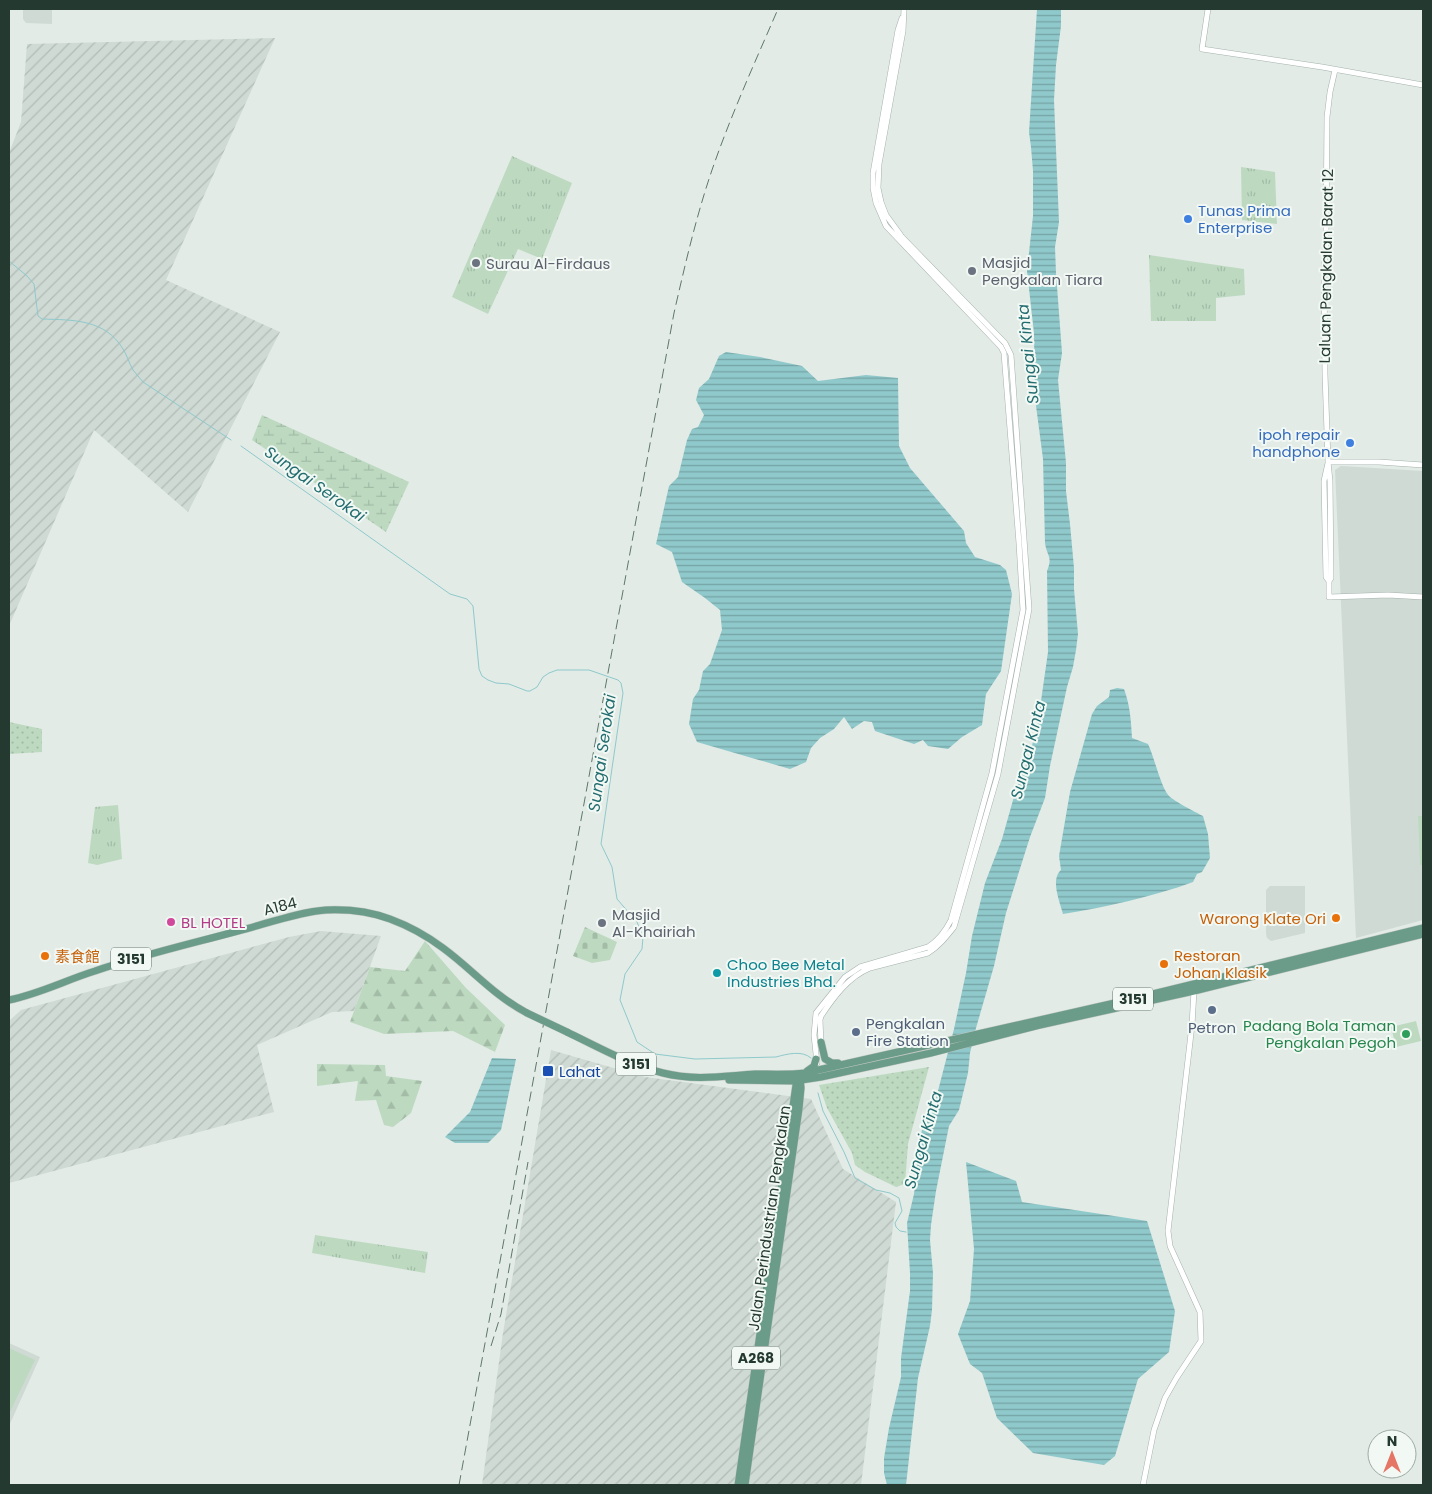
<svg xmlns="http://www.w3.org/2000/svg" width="1432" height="1494" font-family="Poppins,'Noto Sans SC',sans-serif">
<defs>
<pattern id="industrial-furrows" width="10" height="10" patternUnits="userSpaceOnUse" patternTransform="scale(1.25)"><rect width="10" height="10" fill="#d0dad5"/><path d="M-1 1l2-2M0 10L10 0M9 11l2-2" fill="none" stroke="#b2bcb7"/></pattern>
<pattern id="grass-dots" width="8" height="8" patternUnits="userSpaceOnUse" patternTransform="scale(1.25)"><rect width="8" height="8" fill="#bddac1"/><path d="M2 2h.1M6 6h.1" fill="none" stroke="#a2bca6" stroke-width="1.8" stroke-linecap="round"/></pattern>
<pattern id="forest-firs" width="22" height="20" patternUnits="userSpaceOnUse" patternTransform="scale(1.25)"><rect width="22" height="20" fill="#bddac1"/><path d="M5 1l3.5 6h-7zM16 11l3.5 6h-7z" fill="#a2bca6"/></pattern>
<pattern id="wetland-marsh" width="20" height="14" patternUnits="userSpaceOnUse" patternTransform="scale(1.25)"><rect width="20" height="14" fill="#bddac1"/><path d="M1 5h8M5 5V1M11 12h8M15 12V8" fill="none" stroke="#a2bca6"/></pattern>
<pattern id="cemetery-stones" width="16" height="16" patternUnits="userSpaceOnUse" patternTransform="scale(1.25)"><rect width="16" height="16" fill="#bddac1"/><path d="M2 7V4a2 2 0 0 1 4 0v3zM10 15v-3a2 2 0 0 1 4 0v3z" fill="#a2bca6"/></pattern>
<pattern id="park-tufts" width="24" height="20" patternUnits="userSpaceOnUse" patternTransform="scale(1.25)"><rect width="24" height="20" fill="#bddac1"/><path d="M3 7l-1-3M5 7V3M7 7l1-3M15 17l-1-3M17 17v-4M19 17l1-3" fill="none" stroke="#a2bca6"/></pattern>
<pattern id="water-rules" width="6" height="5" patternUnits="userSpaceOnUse" patternTransform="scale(1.25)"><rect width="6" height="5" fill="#8fc9cb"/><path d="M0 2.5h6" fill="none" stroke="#75a4a5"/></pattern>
</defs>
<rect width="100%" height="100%" fill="#e2ebe6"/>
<path fill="#d0dad5" d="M 23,9 L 52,9 L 52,24 L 26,23 L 23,19 Z
M 1341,466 L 1423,471 L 1423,920 L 1356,938 L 1335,470 Z
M 1270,886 L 1305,886 L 1305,933 L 1271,941 L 1267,938 L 1266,934 L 1266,890 Z
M 9,1343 L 40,1357 L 9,1426 Z"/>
<path fill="url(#industrial-furrows)" d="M 275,38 L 166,280 L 280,332 L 188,512 L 94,430 L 9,626 L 9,153 L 21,122 L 27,44 Z
M 321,931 L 381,936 L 354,1011 L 332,1012 L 257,1045 L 274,1112 L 9,1183 L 9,1021 L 21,1010 L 289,937 Z
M 551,1050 L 645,1077 L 811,1099 L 843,1169 L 896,1202 L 861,1485 L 482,1485 L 503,1333 Z"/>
<path fill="url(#grass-dots)" d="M 9,722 L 42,729 L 42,752 L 9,754 Z
M 929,1067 L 908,1144 L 905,1184 L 896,1187 L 865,1172 L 855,1165 L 852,1153 L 827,1108 L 819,1085 Z"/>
<path fill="url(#forest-firs)" d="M 425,941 L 466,988 L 505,1025 L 495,1052 L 453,1031 L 384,1034 L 350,1022 L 370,967 L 405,971 Z
M 317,1064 L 385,1065 L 386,1076 L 422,1081 L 411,1113 L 393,1127 L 384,1125 L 376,1100 L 355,1101 L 358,1081 L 317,1086 Z"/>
<path fill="url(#wetland-marsh)" d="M 262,415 L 409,482 L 386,532 L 252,440 Z"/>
<path fill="url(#cemetery-stones)" d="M 1418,816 L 1423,816 L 1423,865 L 1420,865 Z
M 585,927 L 617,942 L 610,960 L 592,963 L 573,956 Z"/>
<path fill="url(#park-tufts)" d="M 512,156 L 572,183 L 542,259 L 518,249 L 488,314 L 452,297 Z
M 1241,167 L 1275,172 L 1277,224 L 1242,220 Z
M 1149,255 L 1244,269 L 1245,295 L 1216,298 L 1216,321 L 1151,321 Z
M 118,805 L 122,859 L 97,865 L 88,863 L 95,807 Z
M 315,1235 L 428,1252 L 425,1273 L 312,1253 Z"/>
<path fill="#bddac1" d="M 1416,1021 L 1421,1041 L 1396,1047 L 1391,1027 Z
M 9,1348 L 35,1360 L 9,1414 Z"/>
<path fill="url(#water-rules)" d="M 1037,9 L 1061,9 L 1061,26 L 1056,65 L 1054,100 L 1059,222 L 1055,247 L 1056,273 L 1062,353 L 1058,380 L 1066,463 L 1066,491 L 1070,524 L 1074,568 L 1074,589 L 1078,634 L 1076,650 L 1073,667 L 1067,687 L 1050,766 L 1045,798 L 1030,837 L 1006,913 L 994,966 L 976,1028 L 970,1053 L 968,1073 L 959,1110 L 949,1126 L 936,1191 L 931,1225 L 930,1240 L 933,1273 L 932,1310 L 930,1326 L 918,1378 L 906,1485 L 887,1485 L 884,1473 L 884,1458 L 889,1428 L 901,1377 L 901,1358 L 910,1291 L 910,1273 L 907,1223 L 914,1194 L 919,1142 L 922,1130 L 932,1114 L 954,1029 L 966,973 L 972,936 L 985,883 L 1002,839 L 1017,786 L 1025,768 L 1037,729 L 1048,652 L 1047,571 C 1053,556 1047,557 1045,543 L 1043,459 L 1035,398 L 1034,333 L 1027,271 L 1033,216 L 1033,171 L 1031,147 L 1029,132 Z
M 726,352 L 760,357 L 802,366 L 818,381 L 866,375 L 898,378 L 899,446 L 910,468 L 964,531 L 966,543 L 975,557 L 1000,565 L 1006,570 L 1012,594 L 1001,671 L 986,694 L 982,725 L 962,737 L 948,749 L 928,746 L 923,740 L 914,744 L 875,731 L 872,722 L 864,721 L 852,729 L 844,717 L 834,729 L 820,738 L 811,748 L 806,762 L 790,769 L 697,742 L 689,724 L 693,699 L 699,690 L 703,671 L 710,664 L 722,630 L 720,610 L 705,598 L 682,582 L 672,552 L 656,544 L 669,486 L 678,477 L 687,440 L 692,429 L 698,427 L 704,415 L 696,400 L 699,388 L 709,379 L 719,356 Z
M 1117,688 L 1124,689 C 1130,705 1131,720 1132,738 L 1148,744 C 1154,756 1161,788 1169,796 C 1174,801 1195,812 1203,816 L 1208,834 L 1210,858 L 1202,872 L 1197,874 L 1193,882 C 1152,897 1106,907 1063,914 C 1060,902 1050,880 1061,870 L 1059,856 L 1070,792 L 1092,714 L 1097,706 L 1109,697 L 1110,690 Z
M 492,1058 L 516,1059 L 501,1130 L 488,1143 L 455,1143 L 445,1137 L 470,1112 Z
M 966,1162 L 1016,1181 L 1022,1202 L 1147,1221 L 1175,1311 L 1169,1352 L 1138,1379 L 1115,1456 L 1104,1465 L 1033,1453 L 997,1418 L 982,1373 L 970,1364 L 958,1334 L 970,1301 L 974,1249 Z"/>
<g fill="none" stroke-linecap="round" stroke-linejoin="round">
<path stroke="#8fc9cb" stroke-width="1" d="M 9,261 L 27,276 L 34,284 L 38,316 L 42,319 C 73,320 105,319 123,349 C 127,355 129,363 133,370 C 136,374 140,378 143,382 L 231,440
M 241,446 L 450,594 L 467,599 L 473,606 L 479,669 L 482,676 L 488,680 L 496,683 L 509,684 L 527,691 L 530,691 L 537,687 L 543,677 L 549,673 L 557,670 L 589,670 L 618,680 L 621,683 L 623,693 L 601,844 L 612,867 L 617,899 L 637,922 L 643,937 L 642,949 L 625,974 L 620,1000 L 637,1042 L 655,1054 L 695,1059 L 776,1057 C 787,1054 802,1050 811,1058
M 818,1093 L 823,1111 L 844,1152 L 855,1178 L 876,1190 L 890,1193 L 899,1198 L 902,1211 L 895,1223 L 896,1227 L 900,1231 L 906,1232"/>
<defs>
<path id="tertiary" d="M 1208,9 L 1202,49 L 1322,67 L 1423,85
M 1335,70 L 1330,92 L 1327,117 L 1326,240 L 1324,273 L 1325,374 L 1328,462 L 1330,481 L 1331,578 L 1329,581 L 1329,597 L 1388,595 L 1423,597
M 1328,462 L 1379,462 L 1423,465
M 1328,463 L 1324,481 L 1326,577 L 1329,581
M 821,1044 L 820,1020 L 821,1016 C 833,998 848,977 870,968 L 928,953 C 939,946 946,937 954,927 L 998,774 L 1029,609 L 1011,355 L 1005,343 L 902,237 L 886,215 L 881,202 L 878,188 L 879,164 L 903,31 L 904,9
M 817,1063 L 814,1035 L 816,1013 L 845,977 L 860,967 L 928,947 C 939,940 945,932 951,920 L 992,773 L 1023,610 L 1019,543 L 1004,353 L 1001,347 L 886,226 L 876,203 L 873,188 L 873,173 L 898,30 L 902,18
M 1143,1485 L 1154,1430 L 1165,1398 L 1177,1377 L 1201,1341 L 1200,1312 L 1170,1246 L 1168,1231 L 1192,1025 L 1194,991"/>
<path id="primary" d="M 9,1000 C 39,994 66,980 95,971 C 142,955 190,944 238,931 C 266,924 298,912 326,910 C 347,909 371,912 390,919 C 409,926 427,936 443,948 C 473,970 493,995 527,1013
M 567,1032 C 598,1047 630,1065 663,1073 C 695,1081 723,1076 755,1074 C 771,1074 788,1075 805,1073 L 1128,1000 L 1423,928
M 821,1042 L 825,1059 L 832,1063 L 838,1063
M 807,1071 L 814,1066 L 816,1059
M 729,1080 L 795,1081 L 821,1077 L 931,1053 L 1040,1025 L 1194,991 L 1423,934
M 738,1485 L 797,1078
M 745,1485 L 799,1109 L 801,1088 L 800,1076"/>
</defs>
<use href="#tertiary" stroke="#a5b2ac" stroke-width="6"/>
<use href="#primary" stroke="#c2c8c5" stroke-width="8"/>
<use href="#tertiary" stroke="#fff" stroke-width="5"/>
<use href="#primary" stroke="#6b9c89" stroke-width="7"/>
<path stroke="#5e766c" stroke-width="1" stroke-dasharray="10 5" stroke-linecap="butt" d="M 491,1346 L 501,1314 L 528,1162
M 459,1485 L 674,313 C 685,265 696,217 712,170 C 731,115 755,62 778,9"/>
<defs>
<path id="primary-bridge" d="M 527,1013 L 567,1032"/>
</defs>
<use href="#primary-bridge" stroke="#c2c8c5" stroke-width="8" stroke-linecap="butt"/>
<use href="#primary-bridge" stroke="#6b9c89" stroke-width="7"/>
</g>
<g fill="#3f7fe0" stroke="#f2f8f4" stroke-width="2">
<circle cx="1188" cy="219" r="5"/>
<circle cx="1350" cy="443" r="5"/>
</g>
<g fill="#6b7280" stroke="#f2f8f4" stroke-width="2">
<circle cx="476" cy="263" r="5"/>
<circle cx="972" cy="271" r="5"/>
<circle cx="602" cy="923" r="5"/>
</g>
<g fill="#e8710a" stroke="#f2f8f4" stroke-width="2">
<circle cx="1336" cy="918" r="5"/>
<circle cx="45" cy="956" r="5"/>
<circle cx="1164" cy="964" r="5"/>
</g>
<circle fill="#d1479c" stroke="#f2f8f4" stroke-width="2" cx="171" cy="922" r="5"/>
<circle fill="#0f9aa8" stroke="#f2f8f4" stroke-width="2" cx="717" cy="973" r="5"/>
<g fill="#5c6f8a" stroke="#f2f8f4" stroke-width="2">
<circle cx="1212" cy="1010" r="5"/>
<circle cx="856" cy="1032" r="5"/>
</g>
<circle fill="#2e9e5b" stroke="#f2f8f4" stroke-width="2" cx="1406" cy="1034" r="5"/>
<rect fill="#1a4fb4" stroke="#f2f8f4" stroke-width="2" x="542" y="1065" width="12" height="12" rx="2.5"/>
<g text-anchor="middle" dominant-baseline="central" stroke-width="4" stroke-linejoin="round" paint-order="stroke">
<g fill="#f2f8f4" stroke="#62736c" stroke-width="1">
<rect x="111" y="947.5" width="40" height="23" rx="4"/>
<rect x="1113" y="987.5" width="40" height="23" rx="4"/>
<rect x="616" y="1052.5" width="40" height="23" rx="4"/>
<rect x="732" y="1346.5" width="48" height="23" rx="4"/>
</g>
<g font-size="14" font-weight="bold" fill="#243a31">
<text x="131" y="959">3151</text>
<text x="1133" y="999">3151</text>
<text x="636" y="1064">3151</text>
<text x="756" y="1358">A268</text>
</g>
<g font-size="15" fill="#366cbe" stroke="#f2f8f4" text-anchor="start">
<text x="1198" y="210">Tunas Prima<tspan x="1198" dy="17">Enterprise</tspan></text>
<text x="1340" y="434" text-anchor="end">ipoh repair<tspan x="1340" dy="17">handphone</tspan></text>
</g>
<g font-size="15" fill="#5b616d" stroke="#f2f8f4" text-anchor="start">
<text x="982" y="262">Masjid<tspan x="982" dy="17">Pengkalan Tiara</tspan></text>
<text x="486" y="263">Surau Al-Firdaus</text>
<text x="612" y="914">Masjid<tspan x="612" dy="17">Al-Khairiah</tspan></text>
</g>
<g font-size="15" fill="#243a31" stroke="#f2f8f4">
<text transform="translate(1326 266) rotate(-89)">Laluan Pengkalan Barat 12</text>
<text transform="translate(280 906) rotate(-14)">A184</text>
<text transform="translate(769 1218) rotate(-82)">Jalan Perindustrian Pengkalan</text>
</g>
<g font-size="15" fill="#c56008" stroke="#f2f8f4" text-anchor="start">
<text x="1326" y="918" text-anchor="end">Warong Klate Ori</text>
<text x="1174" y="955">Restoran<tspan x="1174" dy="17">Johan Klasik</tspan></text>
<text x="55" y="956">素食館</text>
</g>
<g font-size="15" fill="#b23c85" stroke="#f2f8f4" text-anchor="start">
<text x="181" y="922">BL HOTEL</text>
</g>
<g font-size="15" fill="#0d838f" stroke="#f2f8f4" text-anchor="start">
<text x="727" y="964">Choo Bee Metal<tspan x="727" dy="17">Industries Bhd.</tspan></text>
</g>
<g font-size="15" fill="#4e5e75" stroke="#f2f8f4" text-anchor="start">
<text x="866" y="1023">Pengkalan<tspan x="866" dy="17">Fire Station</tspan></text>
<text x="1212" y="1027" text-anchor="middle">Petron</text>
</g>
<g font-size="15" fill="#27864d" stroke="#f2f8f4" text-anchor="end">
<text x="1396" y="1025">Padang Bola Taman<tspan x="1396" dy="17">Pengkalan Pegoh</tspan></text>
</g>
<g font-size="15" fill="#164399" stroke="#f2f8f4" text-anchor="start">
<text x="559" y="1071">Lahat</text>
</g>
<g font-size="16" font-style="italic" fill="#236d70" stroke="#f2f8f4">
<text transform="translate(1028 354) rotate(-96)">Sungai Kinta</text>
<text transform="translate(315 484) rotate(35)">Sungai Serokai</text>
<text transform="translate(1028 750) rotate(-76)">Sungai Kinta</text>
<text transform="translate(602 753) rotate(-82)">Sungai Serokai</text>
<text transform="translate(923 1140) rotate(-74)">Sungai Kinta</text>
</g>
</g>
<rect width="1432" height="1494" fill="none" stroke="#243a31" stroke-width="20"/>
<g transform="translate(1392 1454)"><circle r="24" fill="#f2f8f4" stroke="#a0aca6"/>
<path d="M0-4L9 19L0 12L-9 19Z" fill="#e57666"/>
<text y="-8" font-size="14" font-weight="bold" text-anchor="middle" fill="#243a31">N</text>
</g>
</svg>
